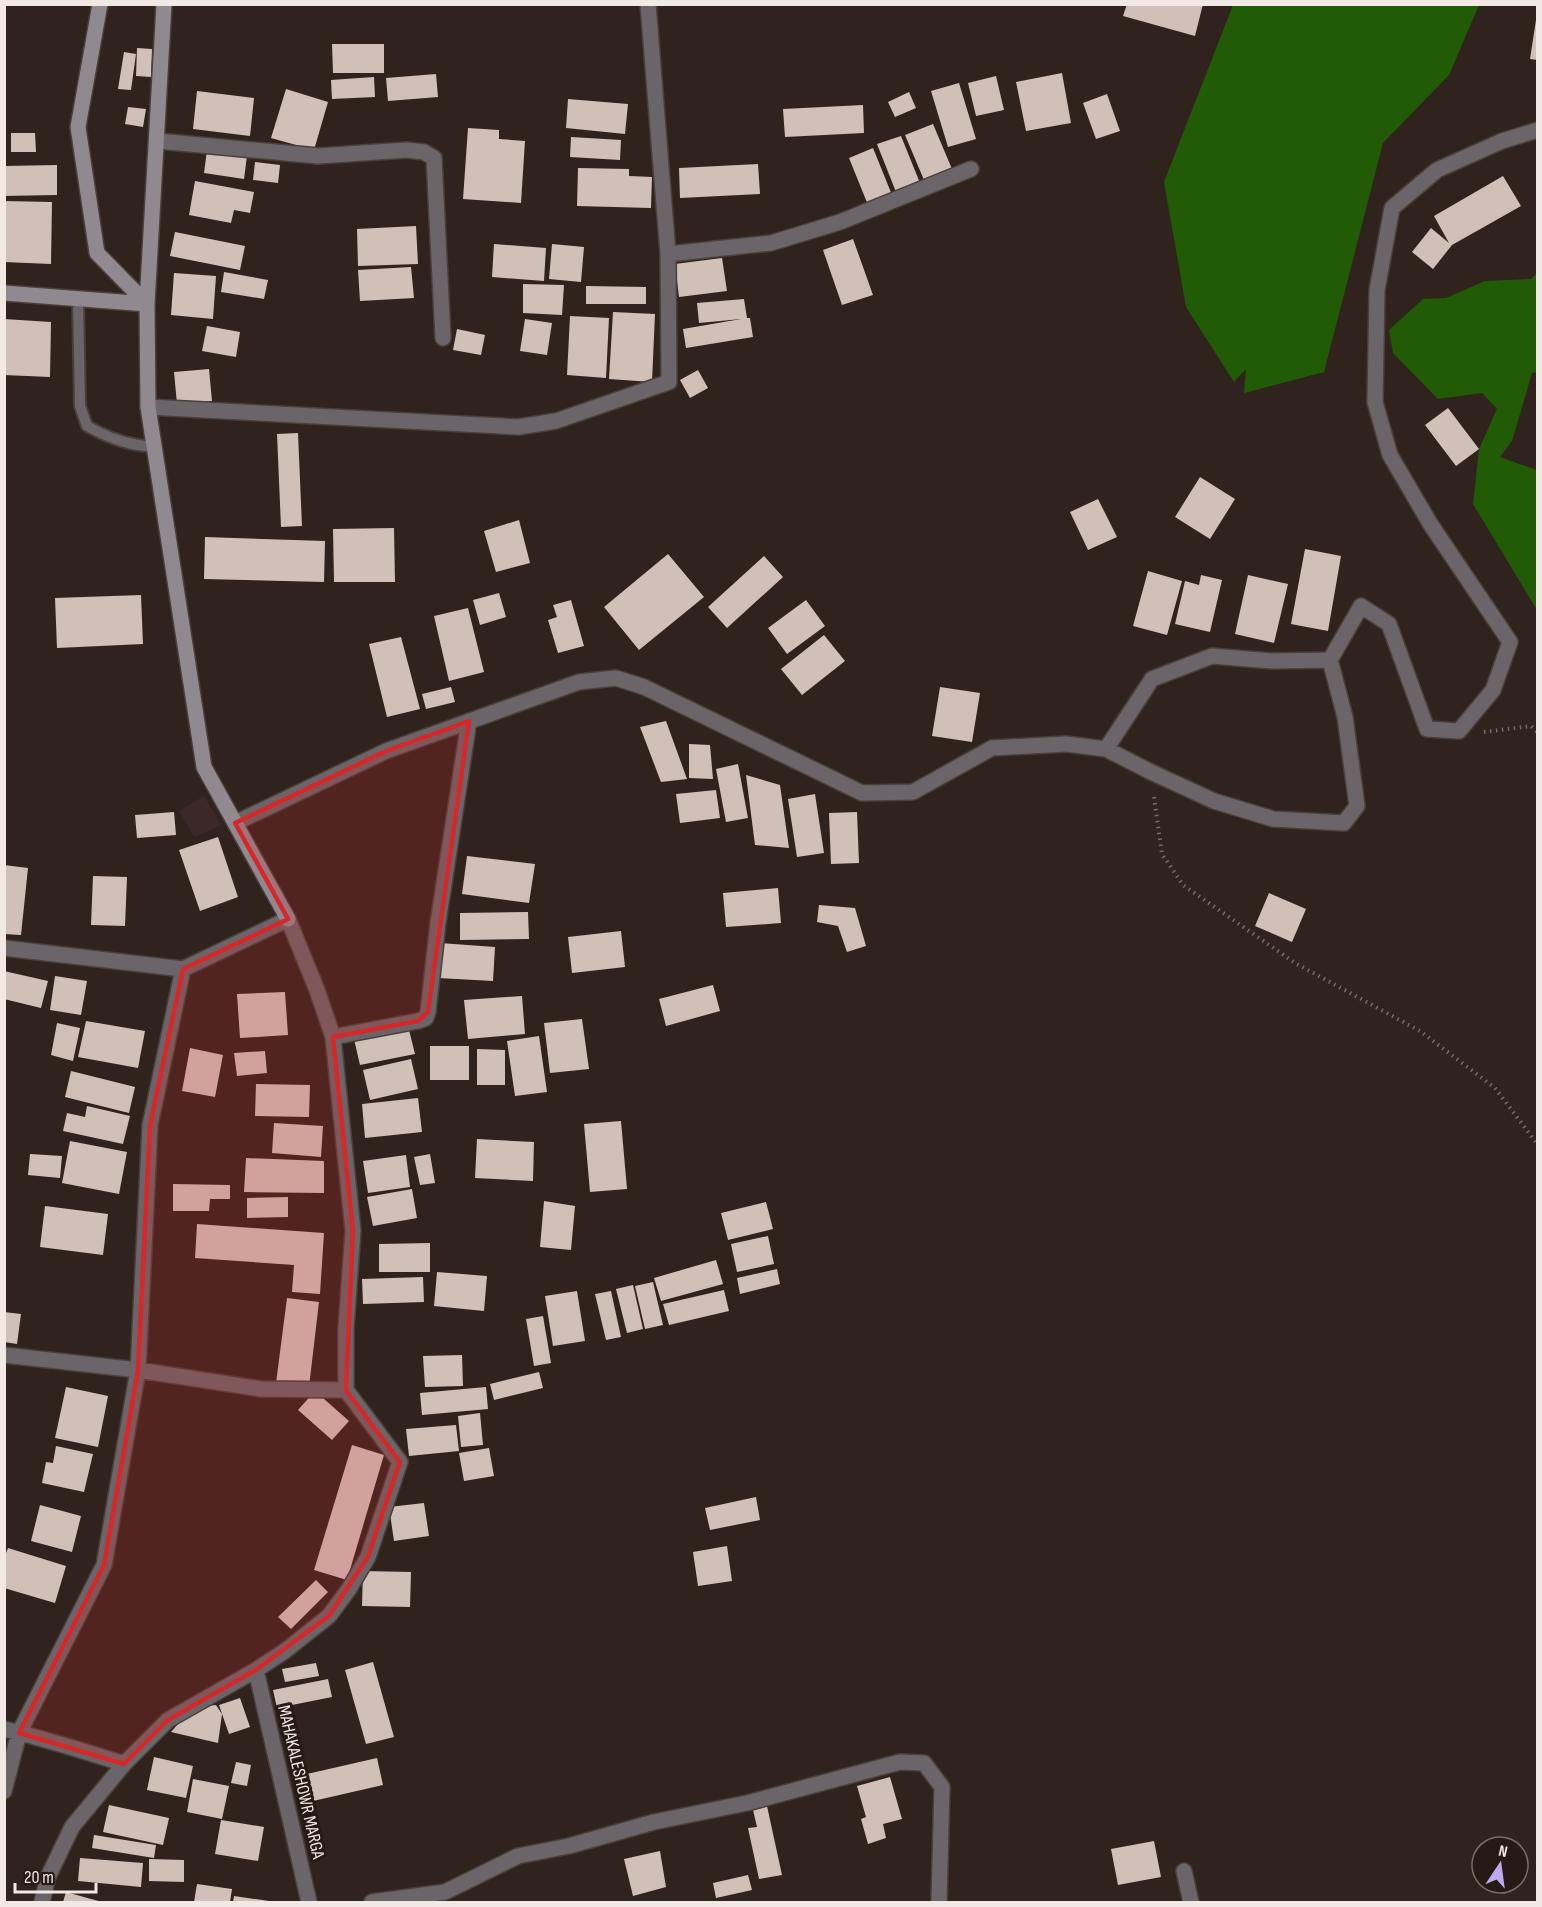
<svg xmlns="http://www.w3.org/2000/svg" width="1542" height="1907" font-family="'Sofia Sans Condensed',sans-serif">
<rect width="100%" height="100%" fill="#30231d"/>
<path fill="#3c2825" d="M 204,796 L 222,825 L 194,837 L 179,811 Z"/>
<path fill="#215b06" d="M 1233,5 L 1479,5 L 1449,75 L 1383,143 L 1324,372 L 1244,393 L 1246,369 L 1234,382 L 1186,307 L 1164,182 Z
M 1537,273 L 1537,372 L 1532,373 L 1512,441 L 1500,457 L 1537,470 L 1537,610 L 1473,504 L 1479,449 L 1497,409 L 1482,393 L 1438,399 L 1393,353 L 1389,330 L 1423,299 L 1446,298 L 1485,281 L 1531,279 Z"/>
<path fill="#d1c0b8" d="M 1127,4 L 1203,4 L 1195,36 L 1123,16 Z
M 1536,20 L 1538,20 L 1538,60 L 1530,59 Z
M 332,44 L 384,44 L 384,73 L 333,73 Z
M 137,48 L 152,49 L 151,77 L 136,76 Z
M 124,52 L 136,54 L 131,90 L 118,89 Z
M 1062,73 L 1071,123 L 1026,131 L 1016,82 Z
M 436,74 L 438,97 L 388,101 L 386,78 Z
M 996,76 L 1004,110 L 976,116 L 968,83 Z
M 374,77 L 375,97 L 332,99 L 331,80 Z
M 959,83 L 976,139 L 948,147 L 931,91 Z
M 286,89 L 328,102 L 314,150 L 271,138 Z
M 197,91 L 254,98 L 250,136 L 193,129 Z
M 909,92 L 916,108 L 895,117 L 888,102 Z
M 1107,94 L 1120,131 L 1096,139 L 1083,103 Z
M 568,99 L 628,104 L 625,134 L 566,128 Z
M 863,105 L 864,133 L 785,137 L 783,109 Z
M 128,107 L 146,109 L 143,127 L 125,124 Z
M 933,124 L 952,169 L 924,180 L 905,135 Z
M 468,128 L 499,130 L 499,139 L 525,141 L 521,203 L 463,199 Z
M 11,133 L 35,133 L 36,152 L 11,152 Z
M 901,136 L 920,183 L 896,192 L 877,144 Z
M 571,137 L 621,140 L 620,160 L 570,157 Z
M 873,148 L 892,195 L 868,205 L 849,158 Z
M 207,150 L 247,156 L 244,179 L 204,173 Z
M 255,162 L 280,165 L 278,183 L 253,180 Z
M 758,164 L 760,194 L 680,198 L 679,168 Z
M 57,165 L 57,195 L 4,196 L 4,166 Z
M 578,168 L 629,169 L 629,176 L 652,177 L 651,208 L 577,206 Z
M 1503,176 L 1521,206 L 1452,245 L 1433,269 L 1412,252 L 1431,228 L 1449,243 L 1434,216 Z
M 195,181 L 254,192 L 250,213 L 234,210 L 231,223 L 189,215 Z
M 4,201 L 52,202 L 51,264 L 4,262 Z
M 416,226 L 418,264 L 358,266 L 357,229 Z
M 175,232 L 245,246 L 240,270 L 170,256 Z
M 853,239 L 873,295 L 842,305 L 823,250 Z
M 494,244 L 546,248 L 544,281 L 492,277 Z
M 552,244 L 584,247 L 581,282 L 549,279 Z
M 722,258 L 727,291 L 679,297 L 675,264 Z
M 411,267 L 414,298 L 360,301 L 358,270 Z
M 224,272 L 268,280 L 264,299 L 221,292 Z
M 174,273 L 216,276 L 213,319 L 171,315 Z
M 523,284 L 564,285 L 562,315 L 523,313 Z
M 586,286 L 646,287 L 646,304 L 586,304 Z
M 744,299 L 747,318 L 750,318 L 753,337 L 686,348 L 683,329 L 741,319 L 699,323 L 697,303 Z
M 613,312 L 655,314 L 652,382 L 609,379 Z
M 570,316 L 609,318 L 606,378 L 567,375 Z
M 4,319 L 51,322 L 50,377 L 4,375 Z
M 525,319 L 552,323 L 547,355 L 520,351 Z
M 207,326 L 240,332 L 236,357 L 202,351 Z
M 457,329 L 485,335 L 481,355 L 453,350 Z
M 209,369 L 212,401 L 177,404 L 174,372 Z
M 698,370 L 708,388 L 690,398 L 680,380 Z
M 1448,408 L 1479,449 L 1456,466 L 1425,425 Z
M 298,433 L 302,526 L 281,527 L 277,434 Z
M 1200,477 L 1235,499 L 1210,539 L 1175,517 Z
M 1098,499 L 1117,537 L 1088,550 L 1070,512 Z
M 519,520 L 530,563 L 496,572 L 484,531 Z
M 394,528 L 395,582 L 334,582 L 333,529 Z
M 205,537 L 325,541 L 324,582 L 204,579 Z
M 1305,549 L 1341,556 L 1328,631 L 1291,624 Z
M 668,554 L 704,597 L 639,650 L 604,607 Z
M 764,556 L 783,577 L 727,628 L 708,607 Z
M 1148,571 L 1182,581 L 1167,635 L 1133,626 Z
M 1201,575 L 1222,580 L 1210,632 L 1175,624 L 1185,581 L 1199,585 Z
M 1248,575 L 1288,584 L 1274,643 L 1235,634 Z
M 499,593 L 506,617 L 480,625 L 473,600 Z
M 141,595 L 143,644 L 57,648 L 55,598 Z
M 571,600 L 584,646 L 558,653 L 548,620 L 557,617 L 553,605 Z
M 806,600 L 825,626 L 787,654 L 768,628 Z
M 468,608 L 484,672 L 449,681 L 434,616 Z
M 824,635 L 845,661 L 802,695 L 781,669 Z
M 401,637 L 420,709 L 387,717 L 369,644 Z
M 451,687 L 455,702 L 426,709 L 422,694 Z
M 940,687 L 980,693 L 972,742 L 932,736 Z
M 666,721 L 687,779 L 661,782 L 640,727 Z
M 689,744 L 710,745 L 713,779 L 689,778 Z
M 738,764 L 748,818 L 726,822 L 716,769 Z
M 746,775 L 780,785 L 789,848 L 755,845 Z
M 716,790 L 720,818 L 680,823 L 676,794 Z
M 815,794 L 824,853 L 797,857 L 788,799 Z
M 174,812 L 176,835 L 137,838 L 135,815 Z
M 857,812 L 859,863 L 831,864 L 829,813 Z
M 218,837 L 238,897 L 200,911 L 179,850 Z
M 467,856 L 535,864 L 529,903 L 462,894 Z
M 4,865 L 28,868 L 21,935 L 4,934 Z
M 93,876 L 127,877 L 125,926 L 91,925 Z
M 778,888 L 781,923 L 726,927 L 723,893 Z
M 1269,893 L 1306,909 L 1292,942 L 1255,926 Z
M 819,905 L 855,908 L 866,946 L 847,952 L 838,926 L 817,922 Z
M 528,912 L 529,939 L 460,940 L 460,913 Z
M 621,931 L 625,967 L 572,973 L 568,937 Z
M 440,943 L 495,947 L 493,981 L 438,978 Z
M 4,971 L 48,981 L 41,1008 L 4,999 Z
M 55,976 L 87,981 L 81,1015 L 50,1010 Z
M 713,985 L 720,1011 L 666,1026 L 659,999 Z
M 285,992 L 288,1035 L 240,1038 L 237,994 Z
M 522,996 L 525,1034 L 468,1039 L 464,1000 Z
M 582,1019 L 589,1069 L 550,1073 L 544,1023 Z
M 86,1021 L 145,1031 L 138,1068 L 78,1057 Z
M 57,1023 L 80,1028 L 73,1061 L 51,1055 Z
M 409,1030 L 415,1054 L 360,1065 L 354,1039 Z
M 539,1036 L 547,1092 L 515,1096 L 507,1041 Z
M 430,1046 L 469,1046 L 469,1080 L 430,1080 Z
M 190,1048 L 223,1055 L 215,1097 L 182,1091 Z
M 477,1049 L 505,1050 L 505,1085 L 477,1085 Z
M 265,1051 L 267,1073 L 237,1076 L 234,1053 Z
M 411,1059 L 418,1089 L 370,1100 L 363,1070 Z
M 71,1071 L 135,1087 L 129,1113 L 65,1097 Z
M 256,1084 L 310,1085 L 309,1117 L 255,1116 Z
M 418,1098 L 422,1132 L 365,1138 L 362,1104 Z
M 87,1106 L 130,1116 L 123,1144 L 63,1131 L 67,1113 L 85,1117 Z
M 621,1121 L 627,1189 L 590,1192 L 584,1124 Z
M 274,1123 L 323,1126 L 321,1157 L 272,1153 Z
M 477,1139 L 534,1142 L 533,1181 L 475,1178 Z
M 70,1141 L 127,1152 L 119,1194 L 62,1183 Z
M 30,1154 L 62,1156 L 60,1178 L 28,1175 Z
M 430,1154 L 435,1183 L 420,1185 L 414,1157 Z
M 406,1155 L 410,1187 L 368,1193 L 363,1161 Z
M 246,1158 L 324,1161 L 324,1193 L 244,1192 Z
M 173,1184 L 230,1185 L 230,1199 L 210,1199 L 209,1211 L 173,1211 Z
M 412,1189 L 417,1218 L 373,1226 L 367,1197 Z
M 288,1197 L 288,1217 L 247,1218 L 247,1198 Z
M 544,1201 L 575,1206 L 571,1250 L 540,1247 Z
M 766,1202 L 773,1229 L 728,1240 L 721,1213 Z
M 45,1206 L 108,1214 L 103,1255 L 40,1247 Z
M 197,1224 L 324,1233 L 320,1294 L 292,1292 L 294,1265 L 195,1258 Z
M 768,1236 L 774,1264 L 737,1272 L 731,1244 Z
M 430,1243 L 430,1272 L 379,1272 L 379,1244 Z
M 716,1260 L 723,1284 L 661,1301 L 654,1278 Z
M 777,1269 L 780,1284 L 740,1294 L 737,1278 Z
M 437,1272 L 487,1276 L 484,1311 L 434,1306 Z
M 423,1277 L 424,1302 L 363,1304 L 362,1279 Z
M 653,1282 L 663,1325 L 645,1329 L 635,1286 Z
M 633,1285 L 643,1329 L 627,1333 L 616,1289 Z
M 724,1290 L 729,1311 L 669,1325 L 663,1304 Z
M 577,1291 L 585,1341 L 553,1346 L 545,1296 Z
M 611,1291 L 621,1337 L 606,1340 L 595,1294 Z
M 287,1298 L 319,1302 L 309,1387 L 276,1383 Z
M 4,1312 L 21,1314 L 17,1344 L 4,1342 Z
M 543,1316 L 551,1363 L 534,1366 L 526,1319 Z
M 462,1355 L 463,1386 L 425,1387 L 423,1356 Z
M 539,1372 L 543,1388 L 494,1400 L 490,1384 Z
M 66,1387 L 108,1396 L 98,1447 L 55,1438 Z
M 486,1387 L 488,1409 L 422,1415 L 420,1393 Z
M 315,1391 L 349,1421 L 332,1440 L 298,1410 Z
M 480,1413 L 483,1445 L 461,1447 L 458,1416 Z
M 456,1425 L 459,1451 L 409,1456 L 406,1429 Z
M 352,1445 L 384,1455 L 347,1580 L 314,1570 Z
M 56,1446 L 93,1454 L 84,1492 L 42,1483 L 46,1462 L 53,1463 Z
M 489,1448 L 494,1476 L 464,1481 L 459,1453 Z
M 756,1497 L 760,1520 L 710,1530 L 705,1508 Z
M 424,1503 L 429,1536 L 394,1541 L 389,1507 Z
M 40,1505 L 81,1516 L 72,1552 L 31,1541 Z
M 727,1546 L 732,1581 L 698,1586 L 693,1552 Z
M 8,1548 L 66,1566 L 55,1603 L 4,1588 L 4,1558 Z
M 363,1571 L 411,1572 L 410,1607 L 362,1606 Z
M 316,1580 L 328,1592 L 291,1629 L 278,1617 Z
M 373,1662 L 394,1737 L 366,1744 L 345,1670 Z
M 316,1663 L 319,1676 L 285,1682 L 282,1669 Z
M 328,1679 L 332,1697 L 277,1708 L 273,1690 Z
M 240,1698 L 250,1727 L 229,1734 L 219,1705 Z
M 216,1705 L 222,1714 L 218,1743 L 171,1732 L 185,1716 L 199,1707 Z
M 154,1757 L 193,1766 L 186,1798 L 147,1790 Z
M 377,1758 L 383,1785 L 313,1801 L 307,1774 Z
M 236,1762 L 251,1765 L 247,1786 L 231,1783 Z
M 890,1777 L 902,1819 L 883,1824 L 886,1838 L 868,1844 L 861,1819 L 866,1817 L 857,1786 Z
M 193,1779 L 229,1786 L 222,1819 L 187,1812 Z
M 109,1805 L 169,1818 L 163,1845 L 103,1832 Z
M 767,1806 L 782,1875 L 759,1879 L 748,1828 L 757,1827 L 753,1810 Z
M 221,1820 L 264,1827 L 258,1861 L 215,1854 Z
M 94,1835 L 156,1845 L 154,1858 L 92,1848 Z
M 1154,1841 L 1161,1877 L 1118,1885 L 1111,1849 Z
M 660,1851 L 666,1887 L 633,1896 L 624,1859 Z
M 80,1858 L 143,1863 L 141,1887 L 78,1881 Z
M 149,1859 L 184,1860 L 184,1882 L 149,1881 Z
M 748,1875 L 752,1890 L 716,1898 L 713,1883 Z
M 197,1884 L 232,1889 L 230,1902 L 194,1902 Z
M 66,1892 L 102,1902 L 63,1902 Z
M 234,1896 L 269,1901 L 269,1902 L 233,1902 Z"/>
<g fill="none" stroke-linecap="round" stroke-linejoin="round">
<defs>
<path id="service" d="M 78,300 L 80,406 L 87,426 C 110,439 129,445 155,447"/>
<path id="minor" d="M 158,141 L 318,156 L 407,150 L 424,152 L 434,158 L 443,338
M 668,254 L 771,243 L 840,222 L 971,169
M 148,407 L 518,427 L 556,421 L 669,382 L 668,254 L 648,4
M 1106,749 L 1152,679 L 1212,656 L 1272,661 L 1330,660
M 235,823 L 386,751 L 579,682 L 616,678 L 644,687 L 862,793 L 913,792 L 992,748 L 1066,744 L 1106,749 L 1151,772 L 1214,801 L 1273,819 L 1344,823 L 1357,806 L 1345,717 L 1330,660 L 1361,606 L 1389,624 L 1427,729 L 1459,731 L 1493,690 L 1510,642 L 1431,525 L 1390,455 L 1375,402 L 1377,290 L 1392,208 L 1437,170 L 1502,141 L 1538,130
M 4,948 L 183,969
M 333,1037 L 418,1021 L 426,1018 L 428,1012 L 438,923 L 469,721
M 4,1355 L 138,1370 L 261,1389 L 346,1390
M 256,1670 L 309,1902
M 4,1729 C 45,1739 84,1751 124,1764 L 168,1720 L 256,1670 L 285,1651 L 329,1616 L 349,1589 L 368,1557 L 400,1462 L 346,1390 L 346,1328 L 353,1231 L 333,1037 L 317,990 L 288,919 L 183,969 L 150,1125 L 138,1370 L 104,1565 L 19,1733 L 4,1791
M 1184,1871 L 1191,1902
M 42,1902 L 48,1877 L 72,1827 L 124,1764
M 372,1902 L 445,1892 L 518,1856 L 569,1846 L 654,1822 L 747,1803 L 900,1762 L 924,1763 L 942,1787 L 939,1902"/>
<path id="secondary" d="M 100,4 L 78,127 L 97,253 L 147,304
M 164,4 L 147,304 L 148,407 L 204,767 L 288,919
M 4,293 L 147,304"/>
</defs>
<use href="#service" stroke="#4b3f39" stroke-width="14"/>
<use href="#minor" stroke="#4b3f39" stroke-width="18"/>
<use href="#secondary" stroke="#4b3f39" stroke-width="18"/>
<path stroke="#786c67" stroke-width="4" stroke-dasharray="1.5 4.5" stroke-linecap="butt" d="M 1484,732 L 1531,726 L 1538,733
M 1154,797 L 1162,854 L 1183,885 L 1295,963 L 1420,1031 L 1495,1088 L 1538,1145"/>
<use href="#service" stroke="#6b656a" stroke-width="10"/>
<use href="#minor" stroke="#6b656a" stroke-width="15"/>
<use href="#secondary" stroke="#918990" stroke-width="15"/>
</g>
<path fill="#d62828" fill-opacity="0.2" stroke="#d62828" stroke-width="4.5" stroke-linejoin="round" d="M 469,721 L 428,1012 L 418,1021 L 333,1037 L 353,1231 L 346,1390 L 400,1462 L 368,1557 L 329,1616 L 256,1670 L 168,1720 L 124,1764 L 19,1733 L 104,1565 L 138,1370 L 150,1125 L 183,969 L 288,919 L 235,823 L 386,751 Z"/>
<g text-anchor="middle" dominant-baseline="central" stroke-width="6" stroke-linejoin="round" paint-order="stroke">
<g font-size="18" fill="#f2e9e5" stroke="#261a14">
<text transform="translate(301 1782) rotate(77)">MAHAKALESHOWR MARGA</text>
</g>
</g>
<rect width="1542" height="1907" fill="none" stroke="#f2e9e5" stroke-width="12"/>
<g transform="translate(1500 1865) rotate(13)"><circle r="28" fill="#261a14" stroke="#786d68" stroke-width="1.5"/>
<path d="M0-4.5L10 22L0 15L-10 22Z" fill="#bcaaf5"/>
<text y="-9" font-size="16" font-weight="bold" text-anchor="middle" fill="#f2e9e5">N</text>
</g>
<path d="M15 1883v9h81v-9" fill="none" stroke="#f2e9e5" stroke-width="3"/>
<text x="24" y="1883" font-size="18" fill="#f2e9e5" stroke="#261a14" stroke-width="4.5" paint-order="stroke">20 m</text>
</svg>
